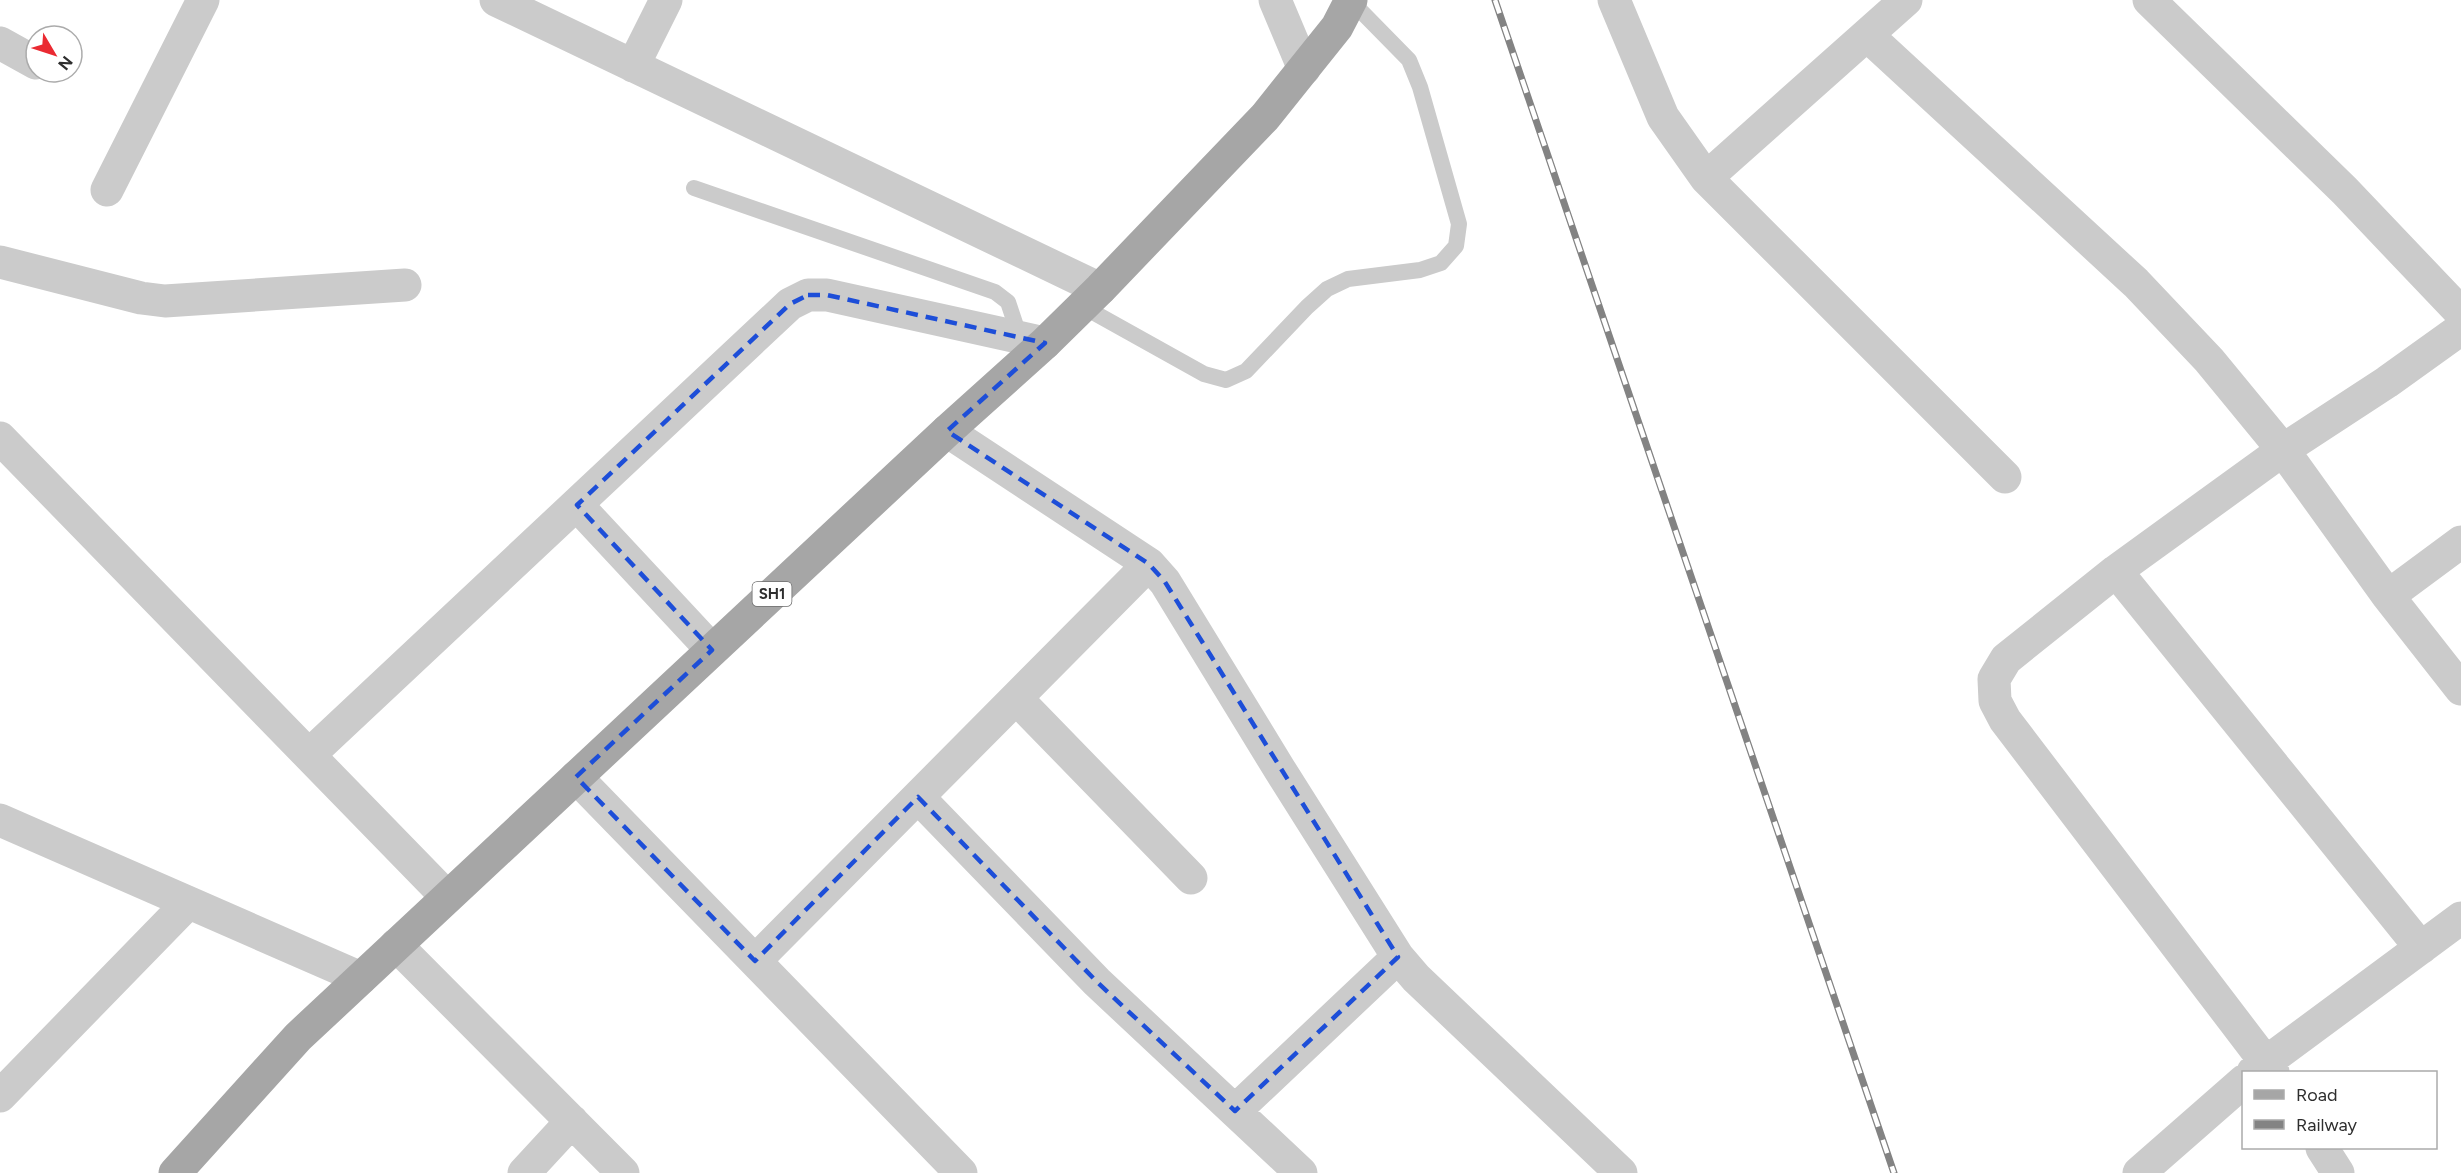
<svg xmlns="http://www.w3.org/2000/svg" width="2461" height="1173" font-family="Figtree,sans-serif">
<rect width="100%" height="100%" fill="#fff"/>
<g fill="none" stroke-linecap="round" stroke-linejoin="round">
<path stroke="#cbcbcb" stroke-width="16" d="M 694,188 L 995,292 L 1008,302 L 1020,338
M 1082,306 L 1204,374 L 1226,380 L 1246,371 L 1307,307 L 1327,289 L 1348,279 L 1420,270 L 1441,263 L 1456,246 L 1459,224 L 1420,87 L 1409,60 L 1351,1"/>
<path stroke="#cbcbcb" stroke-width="33" d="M 496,0 L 1100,289
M 1275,0 L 1304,69
M 1614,0 L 1663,117 L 1706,178 L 2005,477
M 2149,0 L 2345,191 L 2461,313
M 1868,36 L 2136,283 L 2209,360 L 2283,450 L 2388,596 L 2461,689
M 0,43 L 36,63
M 633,66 L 666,0
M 1706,178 L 1906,0
M 107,190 L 203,0
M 0,262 L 141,298 L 165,301 L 405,285
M 947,431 L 1149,564 L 1165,582 L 1280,770 L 1398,957 L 1416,978 L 1621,1173
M 0,438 L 447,897
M 577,505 L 712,650
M 2116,571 L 2421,948
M 2388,596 L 2461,542
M 1016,698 L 1191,878
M 309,755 L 790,304 L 808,295 L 827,295 L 1045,343
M 576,777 L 961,1173
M 918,797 L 1097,982 L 1301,1173
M 0,820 L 361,978
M 396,945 L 623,1173
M 755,961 L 1149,564
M 2253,1072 L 2461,918
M 2273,1072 L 2005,720 L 1995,701 L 1994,679 L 2006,659 L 2116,571 L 2283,450 L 2387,382 L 2461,329
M 0,1096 L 188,903
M 1235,1111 L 1398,957
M 2322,1148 L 2338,1173
M 524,1173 L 572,1121
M 2139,1173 L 2244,1081"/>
<path stroke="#a6a6a6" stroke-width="33" d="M 175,1173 L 298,1037 L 947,431 L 1045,343 L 1100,289 L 1265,117 L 1337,27 L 1351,0"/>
<defs>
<path id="rail" d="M 1495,0 L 1894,1173"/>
</defs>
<use href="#rail" stroke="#838383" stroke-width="7"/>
<use href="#rail" stroke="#fff" stroke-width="4.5" stroke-dasharray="14" stroke-linecap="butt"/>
</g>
<path fill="none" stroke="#1d4ed8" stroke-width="4.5" stroke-dasharray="12 8" stroke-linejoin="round" d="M 808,295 L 827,295 L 1045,343 L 947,431 L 1149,564 L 1165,582 L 1398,957 L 1235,1111 L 1097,982 L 918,797 L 755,961 L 576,777 L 712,650 L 577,505 L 790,304 Z"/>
<g text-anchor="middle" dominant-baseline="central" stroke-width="6" stroke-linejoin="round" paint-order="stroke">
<rect fill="#fff" stroke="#6d6d6d" stroke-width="1.5" x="752.5" y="582" width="39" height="24" rx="4.5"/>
<g font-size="15" font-weight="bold" fill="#2e2e2e">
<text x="772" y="594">SH1</text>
</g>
</g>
<rect x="2242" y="1071" width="195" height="78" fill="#ffffff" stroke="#ababab" stroke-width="1.5"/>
<rect x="2254" y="1090" width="30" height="9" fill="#a6a6a6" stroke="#ababab" stroke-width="1.5"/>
<text x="2296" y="1101" font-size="18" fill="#2e2e2e">Road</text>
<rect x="2254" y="1120" width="30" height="9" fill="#838383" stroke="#ababab" stroke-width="1.5"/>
<text x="2296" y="1131" font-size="18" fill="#2e2e2e">Railway</text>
<g transform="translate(54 54) rotate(129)"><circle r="28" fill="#ffffff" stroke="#ababab" stroke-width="1.5"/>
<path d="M0-4.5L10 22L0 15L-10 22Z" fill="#ea2a32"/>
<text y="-9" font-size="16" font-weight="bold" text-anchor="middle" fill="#2e2e2e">N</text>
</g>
</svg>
